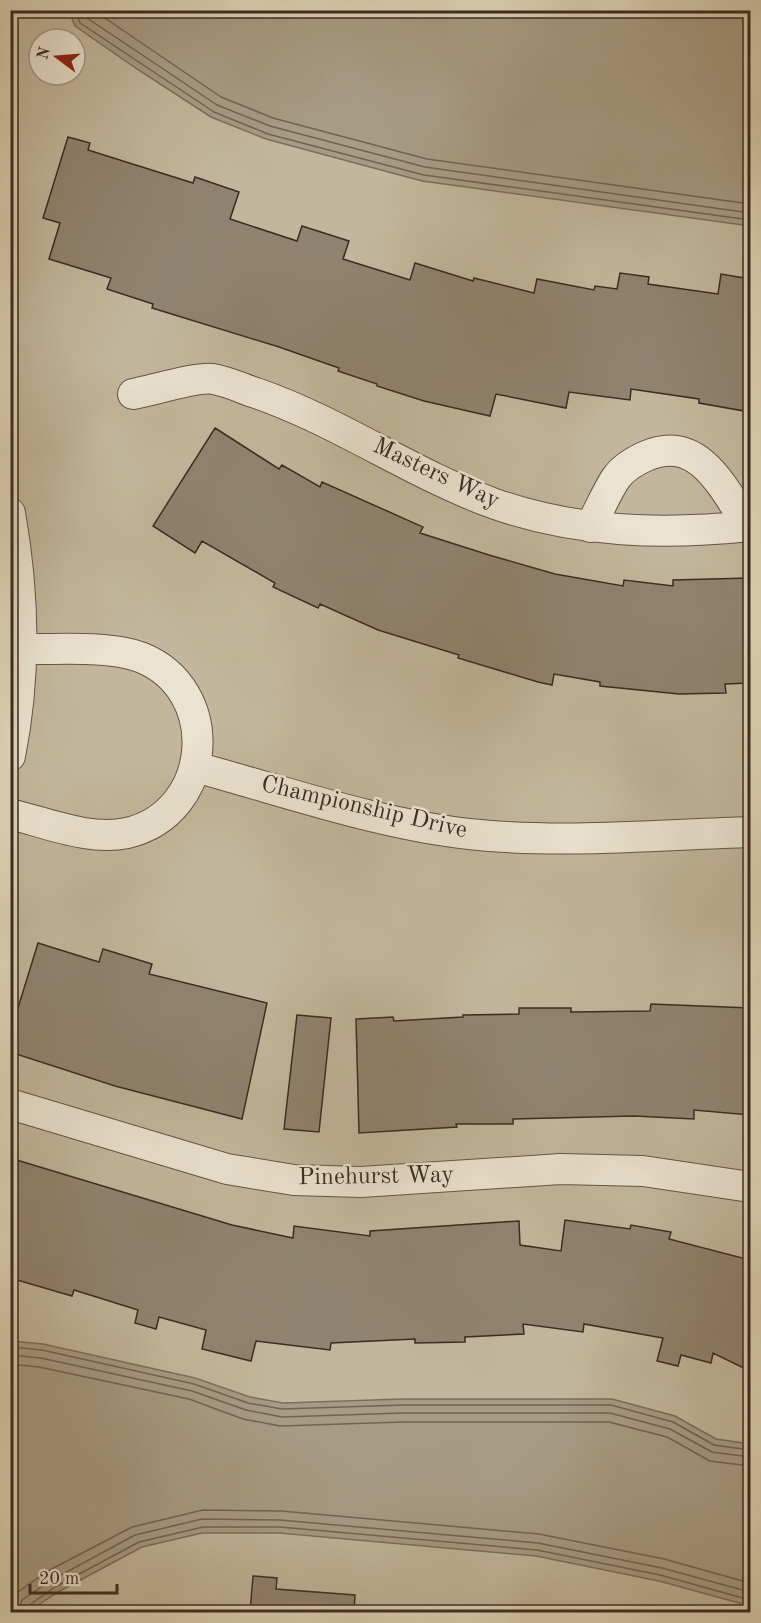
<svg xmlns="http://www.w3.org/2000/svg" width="761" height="1623" font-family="'Old Standard TT',serif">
<rect width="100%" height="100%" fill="#ded4b6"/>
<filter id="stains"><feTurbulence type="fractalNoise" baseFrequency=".00333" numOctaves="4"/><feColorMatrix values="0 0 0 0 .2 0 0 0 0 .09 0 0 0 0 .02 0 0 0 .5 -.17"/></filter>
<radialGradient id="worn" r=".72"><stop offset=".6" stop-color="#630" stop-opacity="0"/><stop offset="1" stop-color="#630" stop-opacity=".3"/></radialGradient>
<path fill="#c2b79d" stroke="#7e7160" stroke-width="1.5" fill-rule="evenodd" d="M 11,11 L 750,11 L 750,1612 L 11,1612 ZM 39,39 L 75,39 L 75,75 L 39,75 Z"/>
<path fill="#a79b84" stroke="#7c6e5d" stroke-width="1.5" d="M 69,11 L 750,11 L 750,226 L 422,181 L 266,139 L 211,117 L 137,69 L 75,26 Z
M 11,1341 L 43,1344 L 195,1378 L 250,1397 L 283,1403 L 403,1399 L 612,1399 L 675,1416 L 716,1439 L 750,1444 L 750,1606 L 659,1581 L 536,1556 L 279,1533 L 202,1533 L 142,1547 L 58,1592 L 28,1612 L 11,1612 Z"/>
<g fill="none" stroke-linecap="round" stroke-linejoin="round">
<path stroke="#716354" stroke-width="1.5" d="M 75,10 L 80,23 L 214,112 L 268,134 L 424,175 L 750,220
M 83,10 L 87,18 L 217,105 L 270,126 L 425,167 L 750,213
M 93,10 L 221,97 L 273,118 L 427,159 L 750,204
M 10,1347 L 42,1350 L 194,1384 L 248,1403 L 282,1409 L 403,1405 L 611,1405 L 673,1422 L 714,1445 L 750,1450
M 10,1355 L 41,1358 L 192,1391 L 246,1410 L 282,1417 L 403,1413 L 610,1413 L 670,1429 L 712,1452 L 750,1457
M 10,1364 L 39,1367 L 189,1399 L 243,1419 L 280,1426 L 403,1422 L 609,1422 L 667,1437 L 710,1461 L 750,1466
M 10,1602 L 18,1592 L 46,1572 L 132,1527 L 203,1510 L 281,1511 L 539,1534 L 664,1559 L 750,1583
M 18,1612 L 22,1600 L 50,1581 L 135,1535 L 202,1519 L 280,1520 L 538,1543 L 662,1568 L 750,1592
M 25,1612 L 28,1606 L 55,1587 L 139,1542 L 203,1527 L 280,1527 L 537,1550 L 660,1575 L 750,1600"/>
</g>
<path fill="#90836f" stroke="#3b2b23" stroke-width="1.5" d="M 68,137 L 90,143 L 88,150 L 193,183 L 195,177 L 239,192 L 230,219 L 297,241 L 302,226 L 349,241 L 343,259 L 410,280 L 415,263 L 473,281 L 474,278 L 534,293 L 537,279 L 594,290 L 595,286 L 617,289 L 620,273 L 649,277 L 648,284 L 718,294 L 721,274 L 750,279 L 750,412 L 699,403 L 699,399 L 631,389 L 630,400 L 569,392 L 566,408 L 496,394 L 490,416 L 424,401 L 377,386 L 377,384 L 338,371 L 339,368 L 279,347 L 152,308 L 153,304 L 107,289 L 111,278 L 49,259 L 60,223 L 43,218 Z
M 215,428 L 279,469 L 282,465 L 320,487 L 322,482 L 423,527 L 420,533 L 489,555 L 555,574 L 623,586 L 624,580 L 673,586 L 673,580 L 750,578 L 750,683 L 725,684 L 726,693 L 679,694 L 600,686 L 600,682 L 554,674 L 552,685 L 538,682 L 458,658 L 459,655 L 378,630 L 320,604 L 318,608 L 273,587 L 275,583 L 202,541 L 195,553 L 153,526 Z
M 38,943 L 99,962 L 103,949 L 152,964 L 149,974 L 267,1003 L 242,1119 L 115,1086 L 10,1052 L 10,1034 Z
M 651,1004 L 750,1008 L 750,1115 L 694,1110 L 694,1119 L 634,1116 L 513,1119 L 513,1124 L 456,1124 L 457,1127 L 359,1133 L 356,1019 L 393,1017 L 394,1021 L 463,1017 L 463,1015 L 519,1014 L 519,1008 L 571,1008 L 571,1012 L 650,1011 Z
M 297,1015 L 331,1018 L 319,1132 L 284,1129 Z
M 10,1158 L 232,1225 L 293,1238 L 294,1226 L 370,1236 L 370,1231 L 519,1221 L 520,1245 L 561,1251 L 565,1220 L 630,1229 L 631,1225 L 671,1232 L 669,1239 L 750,1260 L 750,1371 L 713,1353 L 711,1363 L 681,1355 L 678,1366 L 657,1361 L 663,1338 L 584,1324 L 583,1332 L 523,1324 L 524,1334 L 465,1337 L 465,1342 L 415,1343 L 415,1339 L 331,1343 L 330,1350 L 256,1341 L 251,1361 L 202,1349 L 206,1330 L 159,1317 L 156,1329 L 135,1323 L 138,1310 L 74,1290 L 72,1296 L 10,1278 Z
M 253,1576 L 277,1578 L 276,1589 L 355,1595 L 354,1612 L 250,1612 Z"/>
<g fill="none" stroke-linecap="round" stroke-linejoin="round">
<defs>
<path id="street" d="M 133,394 C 151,391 198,376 213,379 C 227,381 243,389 256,393 C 340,422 412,474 495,504 C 578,533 664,535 750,526
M 10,513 C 24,592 26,676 10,756
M 590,527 C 599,511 606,493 616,478 C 623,468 635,461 646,456 C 699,433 724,489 748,526
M 195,767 C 284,791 378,824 469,834 C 562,844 657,835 750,832
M 10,814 C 47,823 90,841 127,833 C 214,813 223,689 140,657 C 107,645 56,650 21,649
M 10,1104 L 227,1169 L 294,1180 L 361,1182 L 561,1169 L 643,1171 L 750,1187"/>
</defs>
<use href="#street" stroke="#645548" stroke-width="32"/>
<use href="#street" stroke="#eae3d0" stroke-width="30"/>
</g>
<g text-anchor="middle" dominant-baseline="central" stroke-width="5" stroke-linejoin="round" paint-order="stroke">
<g font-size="24" fill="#3b2b23" stroke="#eae3d0">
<text transform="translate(436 474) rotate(25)">Masters Way</text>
<text transform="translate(364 808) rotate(13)">Championship Drive</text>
<text transform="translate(376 1177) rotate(-1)">Pinehurst Way</text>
</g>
</g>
<rect width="761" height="1623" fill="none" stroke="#ded4b6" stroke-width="36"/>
<rect x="12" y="12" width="737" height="1599" fill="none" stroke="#3b2b23" stroke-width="3"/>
<rect x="18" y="18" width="725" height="1587" fill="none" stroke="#3b2b23" stroke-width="1.5"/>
<g transform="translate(57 57) rotate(286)"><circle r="28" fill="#eae3d0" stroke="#a4998b" stroke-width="1.5"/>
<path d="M0-4.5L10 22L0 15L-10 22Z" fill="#8f2418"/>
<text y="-9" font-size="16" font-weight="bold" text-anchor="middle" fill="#3b2b23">N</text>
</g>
<path d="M30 1584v9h87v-9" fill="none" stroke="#3b2b23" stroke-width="3"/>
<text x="39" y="1584" font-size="18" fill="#3b2b23" stroke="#eae3d0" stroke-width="4.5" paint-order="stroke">20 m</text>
<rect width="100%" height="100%" filter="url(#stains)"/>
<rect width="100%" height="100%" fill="url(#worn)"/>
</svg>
